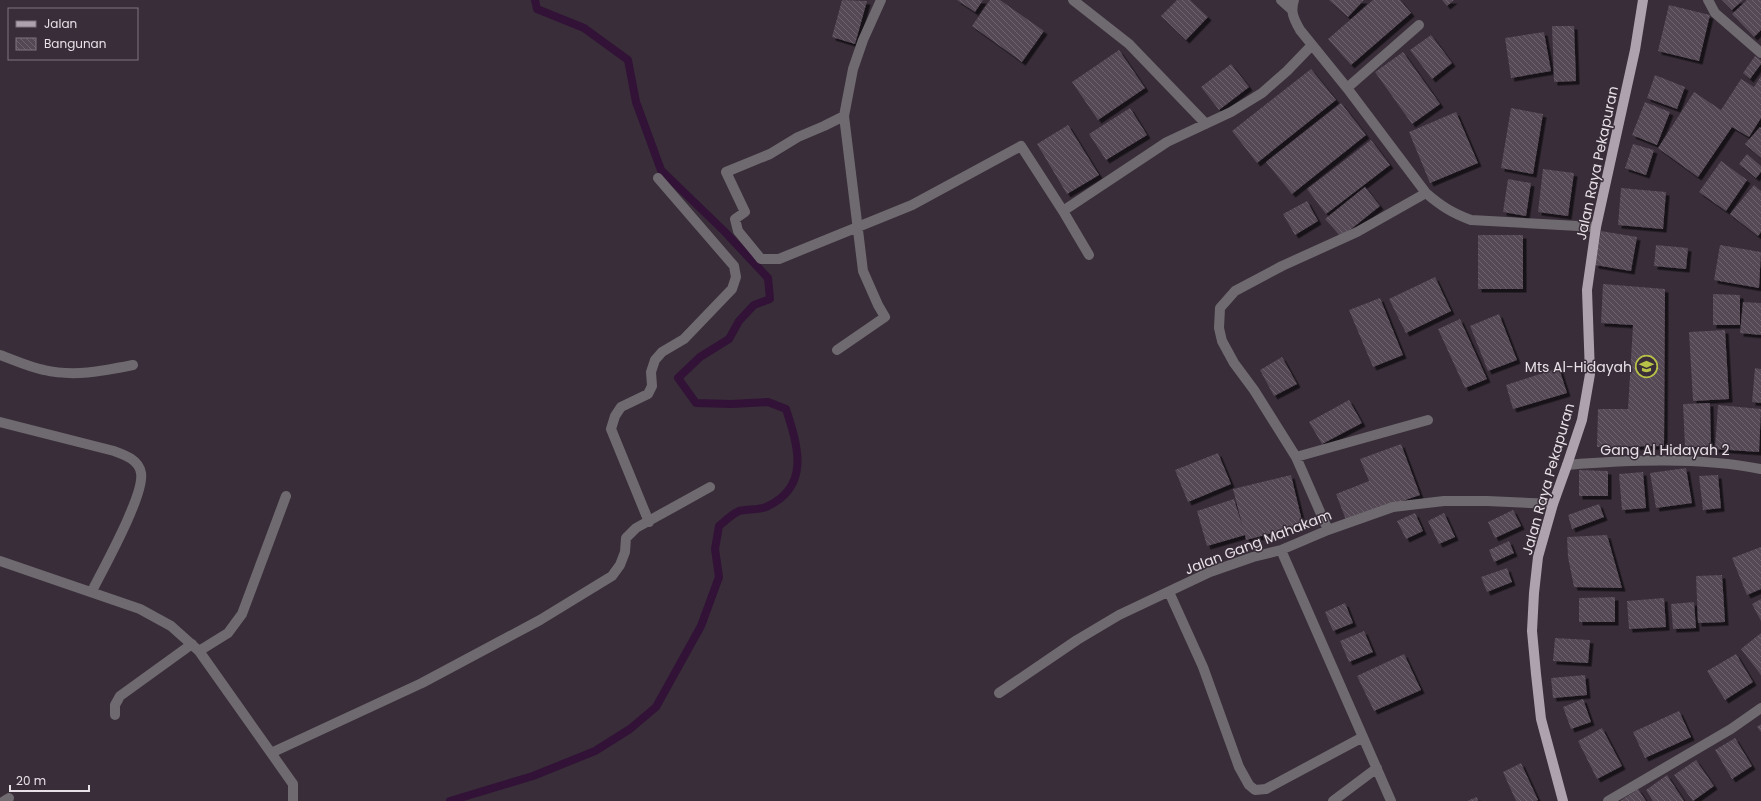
<svg xmlns="http://www.w3.org/2000/svg" width="1761" height="801" font-family="Poppins,sans-serif">
<defs>
<pattern id="building-back-hatch" width="6" height="6" patternUnits="userSpaceOnUse"><rect width="6" height="6" fill="#544855"/><path d="M-1 5l2 2M0 0l6 6M5-1l2 2" fill="none" stroke="#6d626d"/></pattern>
<filter id="shadow"><feDropShadow dx="3.5" dy="3.5" stdDeviation="0" flood-color="#0009"/></filter>
</defs>
<rect width="100%" height="100%" fill="#382d39"/>
<g fill="none" stroke-linecap="round" stroke-linejoin="round">
<path stroke="#321236" stroke-width="8" d="M 450,801 L 533,776 L 595,751 L 630,729 L 656,707 L 701,626 L 719,577 L 715,549 L 719,526 C 725,521 732,514 739,511 C 748,509 758,510 766,507 C 811,487 798,446 786,409 L 768,402 L 731,404 L 696,403 L 678,378 L 700,357 L 729,339 L 739,321 L 754,305 L 770,299 L 768,278 L 724,231 L 661,170 L 636,102 L 628,60 L 584,28 L 537,9 L 535,0"/>
</g>
<path fill="url(#building-back-hatch)" filter="url(#shadow)" d="M 842,0 L 867,1 L 855,44 L 832,37 Z
M 957,0 L 983,0 L 975,12 Z
M 990,0 L 1000,0 L 1044,31 L 1022,62 L 972,26 Z
M 1177,0 L 1190,0 L 1208,17 L 1186,40 L 1161,16 Z
M 1329,0 L 1364,0 L 1348,17 Z
M 1373,0 L 1400,0 L 1411,13 L 1351,65 L 1328,39 Z
M 1442,0 L 1454,0 L 1447,6 Z
M 1722,0 L 1743,0 L 1732,10 Z
M 1747,0 L 1761,0 L 1761,30 L 1754,37 L 1732,14 Z
M 1669,5 L 1710,15 L 1699,61 L 1658,51 Z
M 1552,26 L 1574,26 L 1576,81 L 1554,82 Z
M 1544,32 L 1551,71 L 1511,78 L 1505,38 Z
M 1431,35 L 1452,63 L 1432,79 L 1410,50 Z
M 1119,50 L 1145,88 L 1098,120 L 1072,82 Z
M 1403,52 L 1440,104 L 1412,124 L 1375,72 Z
M 1755,56 L 1761,60 L 1761,64 L 1750,79 L 1743,73 Z
M 1231,64 L 1249,87 L 1219,110 L 1201,87 Z
M 1311,69 L 1336,100 L 1257,163 L 1232,131 Z
M 1655,75 L 1685,87 L 1677,109 L 1647,98 Z
M 1761,76 L 1761,118 L 1749,137 L 1732,127 L 1698,177 L 1658,148 L 1694,92 L 1721,110 L 1741,79 L 1754,87 Z
M 1645,102 L 1670,112 L 1657,145 L 1632,135 Z
M 1341,103 L 1366,135 L 1292,194 L 1266,162 Z
M 1130,108 L 1147,135 L 1106,160 L 1089,134 Z
M 1511,108 L 1543,114 L 1533,174 L 1501,168 Z
M 1456,112 L 1478,163 L 1430,183 L 1409,132 Z
M 1068,125 L 1099,175 L 1067,194 L 1037,144 Z
M 1760,127 L 1761,128 L 1761,158 L 1745,144 Z
M 1371,140 L 1390,165 L 1326,214 L 1307,189 Z
M 1633,144 L 1654,150 L 1646,175 L 1625,168 Z
M 1747,154 L 1761,166 L 1761,172 L 1756,178 L 1739,164 Z
M 1721,161 L 1747,180 L 1726,211 L 1699,192 Z
M 1543,169 L 1574,173 L 1568,216 L 1538,212 Z
M 1508,179 L 1531,183 L 1526,216 L 1503,212 Z
M 1754,185 L 1761,191 L 1761,232 L 1758,236 L 1730,214 Z
M 1365,187 L 1380,206 L 1341,237 L 1325,219 Z
M 1621,188 L 1666,192 L 1663,229 L 1618,225 Z
M 1307,201 L 1318,221 L 1295,235 L 1283,214 Z
M 1601,231 L 1637,237 L 1631,271 L 1595,265 Z
M 1478,235 L 1523,235 L 1523,289 L 1478,289 Z
M 1656,245 L 1688,248 L 1686,269 L 1654,266 Z
M 1720,245 L 1761,252 L 1759,288 L 1714,280 Z
M 1435,277 L 1451,311 L 1406,333 L 1389,299 Z
M 1603,284 L 1665,289 L 1664,446 L 1597,447 L 1598,409 L 1628,409 L 1633,325 L 1601,323 Z
M 1713,294 L 1740,295 L 1740,325 L 1713,325 Z
M 1380,298 L 1403,355 L 1373,367 L 1349,310 Z
M 1743,302 L 1761,303 L 1761,335 L 1740,333 Z
M 1499,314 L 1517,360 L 1488,371 L 1470,326 Z
M 1460,319 L 1487,379 L 1465,388 L 1438,329 Z
M 1725,330 L 1729,399 L 1693,401 L 1689,332 Z
M 1282,357 L 1297,384 L 1274,396 L 1260,370 Z
M 1559,368 L 1567,393 L 1513,409 L 1506,385 Z
M 1755,368 L 1761,369 L 1761,403 L 1752,402 Z
M 1349,400 L 1362,423 L 1322,444 L 1309,422 Z
M 1710,403 L 1711,447 L 1685,447 L 1683,404 Z
M 1718,405 L 1761,409 L 1759,452 L 1715,449 Z
M 1401,444 L 1420,495 L 1346,520 L 1336,494 L 1369,481 L 1360,459 Z
M 1218,453 L 1231,484 L 1188,502 L 1175,470 Z
M 1686,468 L 1692,503 L 1656,508 L 1650,473 Z
M 1579,470 L 1608,471 L 1608,496 L 1579,496 Z
M 1643,472 L 1646,508 L 1622,510 L 1619,474 Z
M 1291,475 L 1303,525 L 1246,540 L 1245,535 L 1207,546 L 1197,511 L 1234,499 L 1243,528 L 1233,489 Z
M 1718,475 L 1721,508 L 1703,510 L 1699,476 Z
M 1599,504 L 1604,517 L 1572,529 L 1568,515 Z
M 1513,510 L 1521,526 L 1495,538 L 1488,522 Z
M 1415,513 L 1423,531 L 1406,539 L 1397,521 Z
M 1444,513 L 1455,537 L 1439,544 L 1428,521 Z
M 1607,535 L 1622,588 L 1574,587 L 1568,557 L 1567,537 Z
M 1509,541 L 1514,553 L 1494,562 L 1489,550 Z
M 1761,547 L 1761,589 L 1747,595 L 1732,558 Z
M 1507,568 L 1512,582 L 1487,592 L 1481,577 Z
M 1722,575 L 1725,622 L 1698,623 L 1696,576 Z
M 1615,597 L 1615,622 L 1579,622 L 1579,598 Z
M 1664,598 L 1666,627 L 1629,629 L 1627,601 Z
M 1761,599 L 1761,621 L 1752,604 Z
M 1694,602 L 1696,628 L 1673,629 L 1671,604 Z
M 1345,603 L 1353,623 L 1333,631 L 1325,612 Z
M 1364,631 L 1373,652 L 1349,662 L 1340,641 Z
M 1761,633 L 1761,675 L 1741,649 Z
M 1555,638 L 1590,640 L 1588,663 L 1553,661 Z
M 1404,654 L 1421,690 L 1374,711 L 1357,676 Z
M 1736,654 L 1753,682 L 1725,700 L 1707,671 Z
M 1585,675 L 1587,695 L 1553,698 L 1551,678 Z
M 1583,699 L 1591,722 L 1571,729 L 1563,707 Z
M 1679,711 L 1691,737 L 1645,758 L 1633,732 Z
M 1761,724 L 1761,732 L 1757,727 Z
M 1602,728 L 1622,766 L 1597,779 L 1578,741 Z
M 1735,738 L 1752,766 L 1732,779 L 1715,750 Z
M 1696,760 L 1714,786 L 1693,801 L 1674,775 Z
M 1521,763 L 1538,800 L 1536,801 L 1516,801 L 1503,772 Z
M 1667,775 L 1684,801 L 1653,801 L 1646,790 Z
M 1638,789 L 1646,801 L 1620,801 Z
M 1477,797 L 1478,801 L 1467,801 Z"/>
<g fill="none" stroke-linecap="round" stroke-linejoin="round">
<path stroke="#6f6a70" stroke-width="10" d="M 1073,0 L 1129,44 L 1206,124
M 1281,0 L 1291,9
M 1294,0 C 1290,12 1294,19 1300,30 L 1347,88 L 1426,193 C 1441,206 1452,213 1471,220 L 1596,227
M 1708,0 L 1715,13 L 1761,53
M 1347,88 L 1419,25
M 844,116 L 824,126 L 798,137 L 770,154 L 726,172 L 745,212 L 735,219 L 738,231 L 761,259 L 779,259 L 912,205 L 1021,146 L 1063,211 L 1167,142 L 1231,112 L 1262,93 L 1287,71 L 1312,45
M 1063,211 L 1089,255
M 837,350 L 885,317 L 878,305 L 863,271 L 844,116 L 853,69 L 863,40 L 881,0
M 0,355 C 14,360 29,367 44,370 C 74,377 103,371 133,365
M 0,422 L 114,451 C 125,455 139,460 141,473 C 145,494 103,569 92,591
M 1296,457 L 1428,420
M 1567,465 C 1629,460 1700,457 1761,469
M 649,522 L 611,429 L 615,416 L 621,407 L 648,394 L 652,386 L 651,372 L 655,360 L 662,352 L 684,339 L 732,289 L 736,277 L 734,266 L 658,178
M 1328,530 L 1296,457 L 1254,390 L 1234,363 L 1222,341 L 1219,328 L 1220,308 L 1235,291 L 1282,266 L 1357,232 L 1426,193
M 1281,550 L 1391,801
M 0,561 L 140,609 L 171,626 L 199,651 L 293,784 L 293,801
M 1169,592 L 1203,667 L 1239,767 L 1249,785 L 1255,790 L 1266,789 L 1363,737
M 199,651 L 228,633 L 242,614 L 286,496
M 999,693 L 1077,640 L 1119,615 L 1210,572 L 1253,557 L 1281,550 L 1328,530 L 1393,507 L 1444,501 L 1487,501 L 1553,504
M 115,715 L 115,705 L 120,696 L 192,644
M 271,753 L 422,683 L 540,620 L 612,576 L 620,565 L 625,552 L 626,538 L 636,528 L 710,487
M 4,801 L 9,798
M 1333,801 L 1377,768
M 1608,801 L 1731,729 L 1761,708"/>
<path stroke="#ada2ae" stroke-width="10" d="M 1563,801 L 1541,719 L 1536,674 L 1532,631 L 1534,593 L 1538,557 L 1553,504 L 1567,465 L 1582,420 L 1590,374 L 1587,290 L 1596,227 L 1635,50 L 1643,0"/>
</g>
<defs>
<symbol id="school-ring" viewBox="-11 -11 22 22"><circle r="9.5" fill="#382d39" stroke="#b8c147" stroke-width="1.5"/><path d="M0-5L7-2L0 1L-7-2ZM-4 1L0 2.5L4 1V4Q0 6-4 4Z" fill="#b8c147"/></symbol>
</defs>
<g fill-rule="evenodd">
<use href="#school-ring" x="1634" y="354" width="25" height="25"/>
</g>
<g text-anchor="middle" dominant-baseline="central" stroke-width="3" stroke-linejoin="round" paint-order="stroke">
<g font-size="14" fill="#e8e1e8" stroke="#382d39">
<text transform="translate(1597 163) rotate(-78)">Jalan Raya Pekapuran</text>
<text x="1665" y="450">Gang Al Hidayah 2</text>
<text transform="translate(1548 479) rotate(-74)">Jalan Raya Pekapuran</text>
<text transform="translate(1258 542) rotate(-21)">Jalan Gang Mahakam</text>
</g>
<g font-size="14" fill="#e8e1e8" stroke="#382d39" text-anchor="end">
<text x="1632" y="367">Mts Al-Hidayah</text>
</g>
</g>
<rect x="8" y="8" width="130" height="52" fill="#382d39" stroke="#7e757f"/>
<rect x="16" y="21" width="20" height="6" fill="#ada2ae" stroke="#7e757f"/>
<text x="44" y="28" font-size="12" fill="#e8e1e8">Jalan</text>
<rect x="16" y="38" width="20" height="12" fill="url(#building-back-hatch)" stroke="#7e757f"/>
<text x="44" y="48" font-size="12" fill="#e8e1e8">Bangunan</text>
<path d="M10 785v6h79v-6" fill="none" stroke="#e8e1e8" stroke-width="2"/>
<text x="16" y="785" font-size="12" fill="#e8e1e8" stroke="#382d39" stroke-width="3" paint-order="stroke">20 m</text>
</svg>
